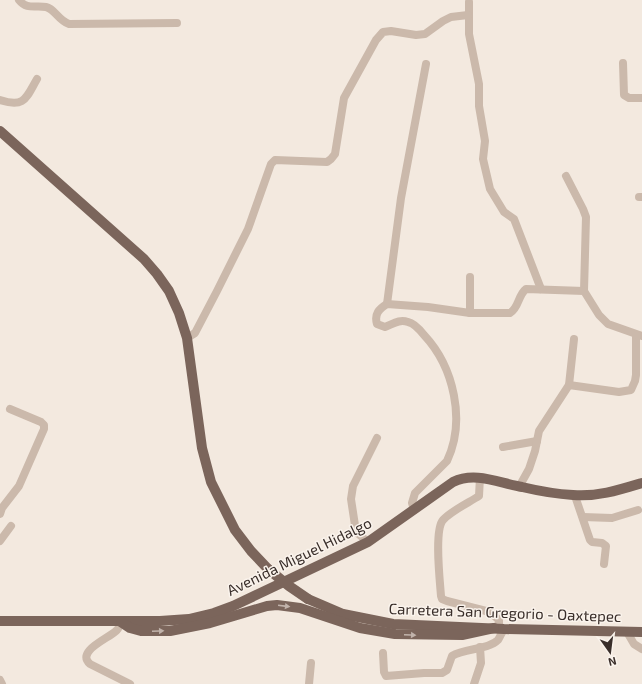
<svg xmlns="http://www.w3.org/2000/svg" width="642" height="684" viewBox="0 0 642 684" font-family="'Exo 2',sans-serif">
	<rect width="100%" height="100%" fill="#f3e9df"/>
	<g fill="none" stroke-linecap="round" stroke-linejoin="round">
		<!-- minor -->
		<g stroke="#cbb9ab" stroke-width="8">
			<path d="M19,0C27,10 35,5 46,7C55,9 58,20 69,24L177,23"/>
			<polyline points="469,2 469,34 479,84 479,106 485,141 483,159 490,189 504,212 514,219 541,289"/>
			<polyline points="623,63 624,95 629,98 642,98"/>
			<path d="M0,100C25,108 26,98 37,79"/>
			<polyline points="566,176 583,209 586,217 584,291"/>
			<polyline points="639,197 642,197"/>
			<polyline points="387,304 401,198 426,64"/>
			<polyline points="470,313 470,277"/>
			<polyline points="187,338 195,333 217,291 248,229 271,164 275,160 327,162 331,159 335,154 344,98 376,40 383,32 391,31 416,35 425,34 443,21 451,17 468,15"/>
			<polyline points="569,385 574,339"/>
			<polyline points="503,447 537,441"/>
			<path d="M480,477L479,496C468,503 451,511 443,520C434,530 440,582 441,596L442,599L447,601L490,612L499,620V624L494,628"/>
			<polyline points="519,487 529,469 535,451 539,431 569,385 619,392 631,390 635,381 636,375 636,335"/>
			<polyline points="575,496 590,540 592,542 602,543 606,546 604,564"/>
			<path d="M414,510L412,503L415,493L447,461C466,421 454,367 424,335C420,330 414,323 408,322C399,319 393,324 385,327L377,324C374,314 379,309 387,304L428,307L470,313H510C519,308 518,295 526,289L584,291L599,315L608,324L642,336"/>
			<polyline points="0,514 2,508 19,486 44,429 44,425 41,422 10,409"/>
			<polyline points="583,517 612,518 638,510"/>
			<polyline points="0,541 11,526"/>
			<polyline points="368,542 356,532 351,499 353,486 377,438"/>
			<path d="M121,622C120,625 119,628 117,630C110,638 75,651 90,664L130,684"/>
			<polyline points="627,632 634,644 642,649"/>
			<path d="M383,653L384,672L386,676L424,673H442L447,670L452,656C465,648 488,650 498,640C500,637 502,632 504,629"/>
			<polyline points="0,680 2,684"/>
			<polyline points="309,684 311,663"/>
			<polyline points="474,684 481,663 480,647"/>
		</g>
		<!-- major -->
		<g stroke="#7b655b" stroke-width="10">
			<polyline points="0,131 144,259 157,274 169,291 179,313 187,338 202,448 211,482 235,530 251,551 268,569"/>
			<polyline points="308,599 343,614 393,624 504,629 642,632"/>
			<path d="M0,621H160L189,619L214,613L233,606L368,542L453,482C475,471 499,483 522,487C539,491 556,494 573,495C597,497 619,490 642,483"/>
			<polyline points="121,622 130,628 141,631 170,631 210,623 267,606 277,605 300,608 360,628 395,634 462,635 494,628"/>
		</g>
		<!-- major-bridge -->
		<polyline stroke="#7b655b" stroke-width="10" points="268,569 289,586 308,599"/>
	</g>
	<!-- one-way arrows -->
	<defs><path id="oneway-solid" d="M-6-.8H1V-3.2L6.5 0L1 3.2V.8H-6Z"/></defs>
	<g fill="#c1b3ab">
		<use href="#oneway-solid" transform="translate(284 606) rotate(7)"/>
		<use href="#oneway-solid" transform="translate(158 631) rotate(-2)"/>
		<use href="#oneway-solid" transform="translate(410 635) rotate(3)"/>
	</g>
	<g text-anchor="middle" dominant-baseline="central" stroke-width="3" stroke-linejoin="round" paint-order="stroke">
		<!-- street labels -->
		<g font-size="15" fill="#392e2a" stroke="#faf3ec">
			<text transform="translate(299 556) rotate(-26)">Avenida Miguel Hidalgo</text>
			<text transform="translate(505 612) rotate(2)">Carretera San Gregorio - Oaxtepec</text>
		</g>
	</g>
	<!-- north arrow -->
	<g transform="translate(610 652) rotate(166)" stroke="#faf3ec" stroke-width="3" paint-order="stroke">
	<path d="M0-3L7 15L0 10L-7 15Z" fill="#392e2a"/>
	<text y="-6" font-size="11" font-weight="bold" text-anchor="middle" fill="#392e2a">N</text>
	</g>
</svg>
